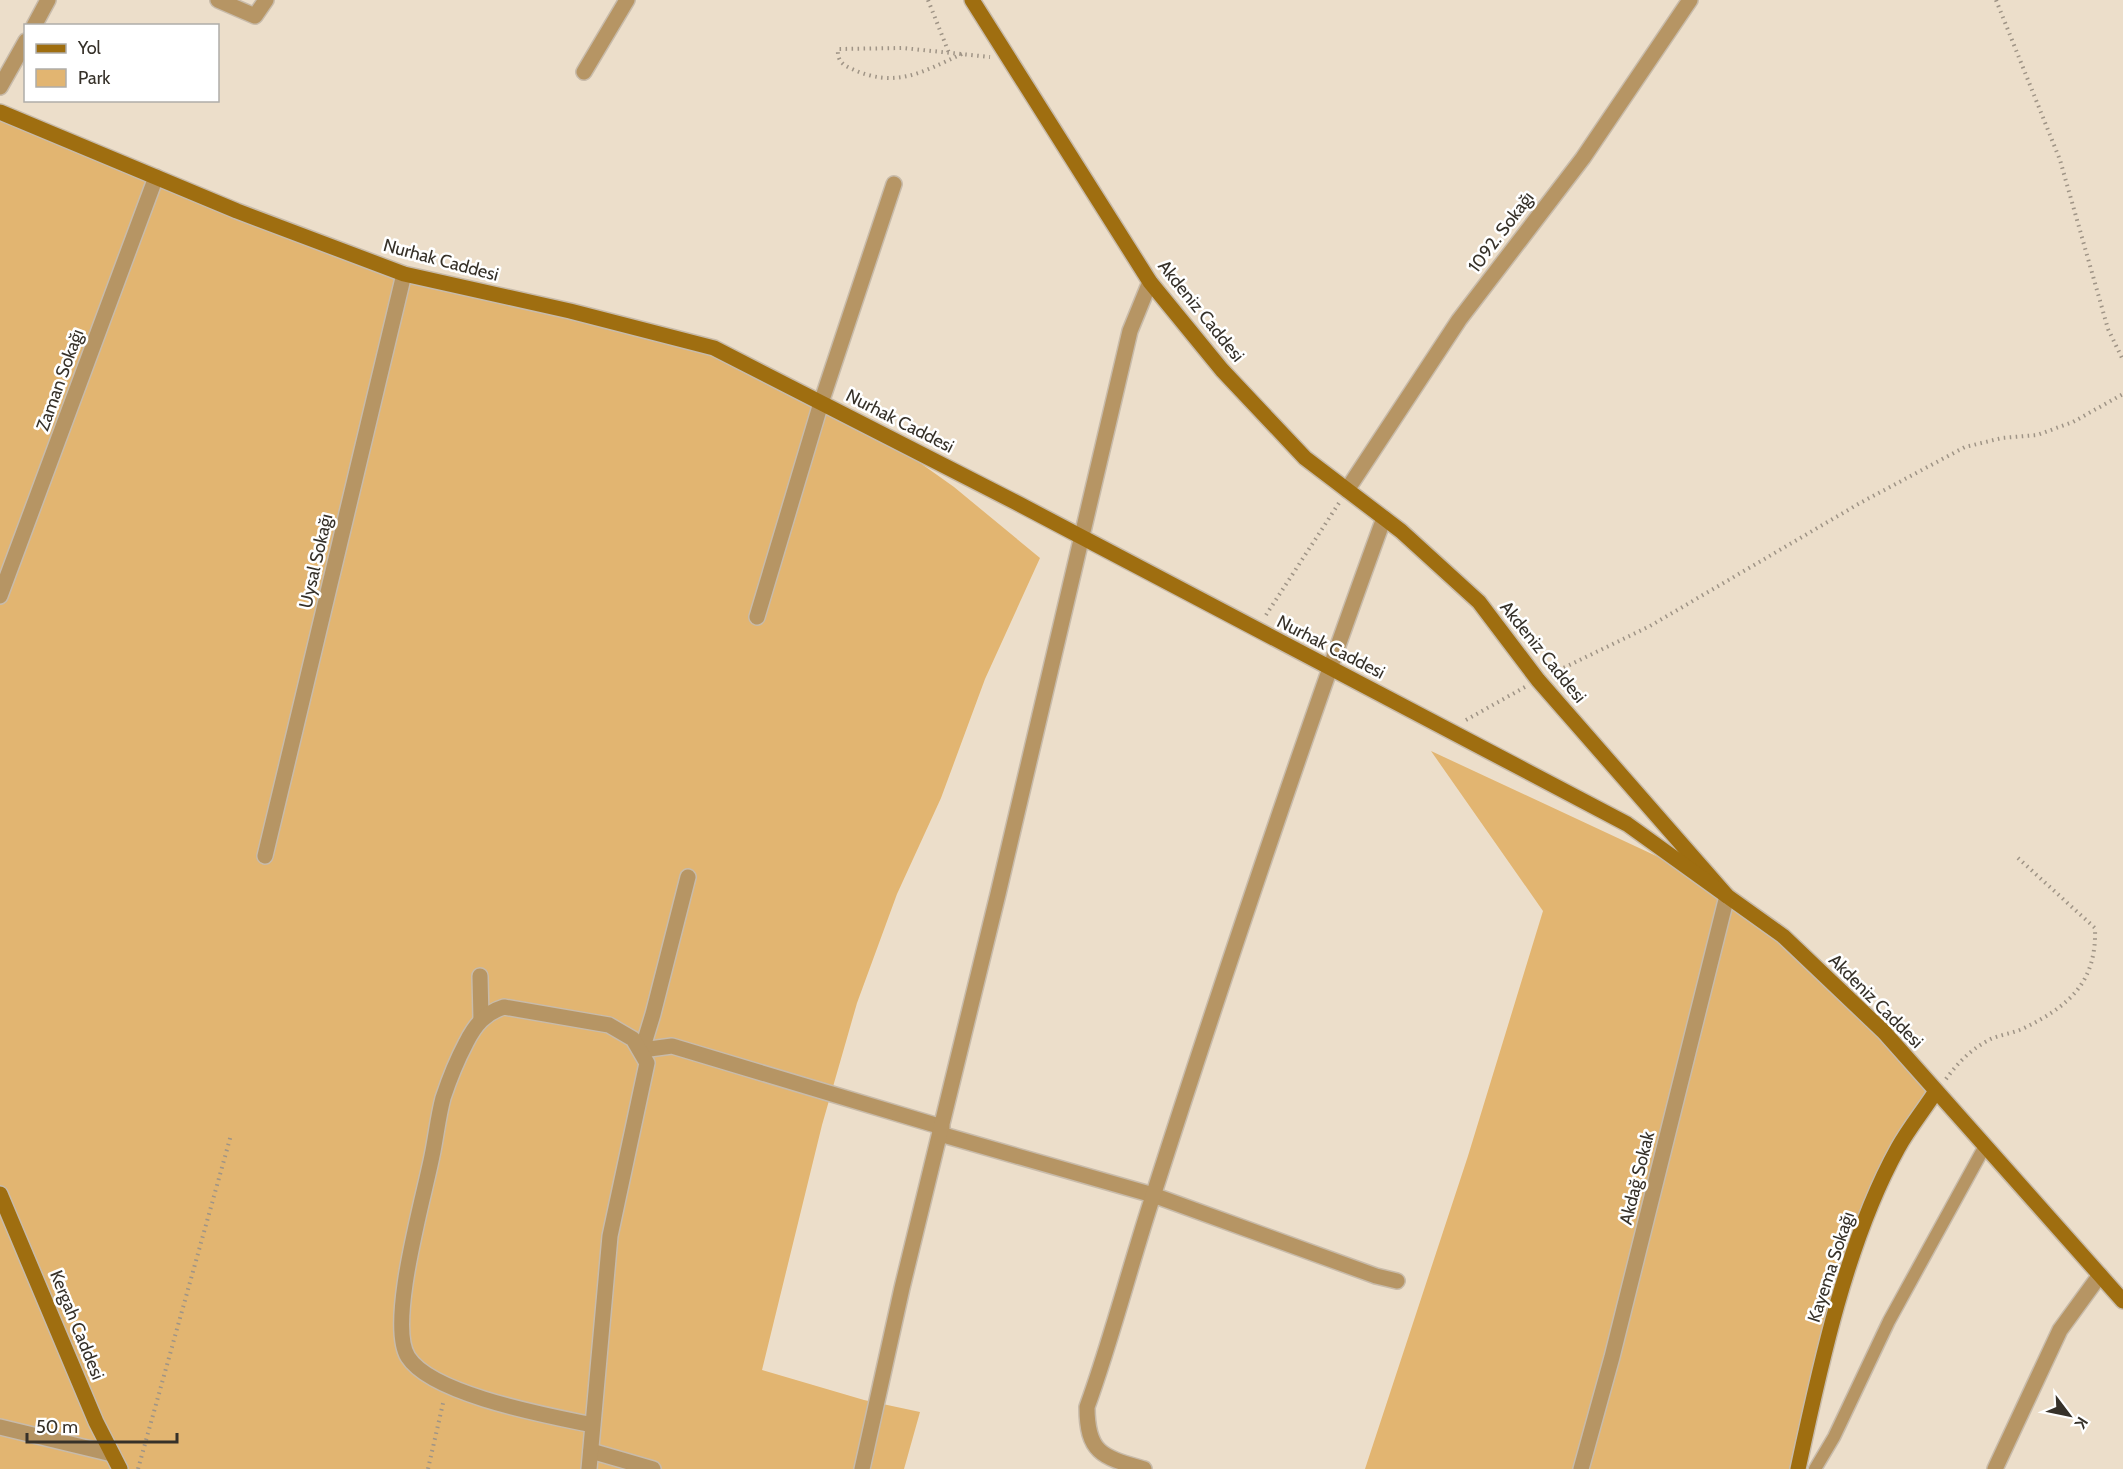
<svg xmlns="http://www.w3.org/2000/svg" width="2123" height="1469" viewBox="0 0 2123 1469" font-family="Cabin,sans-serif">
	<rect width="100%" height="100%" fill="#ecdeca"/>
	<!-- green -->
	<g fill="#e2b571">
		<polygon points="0,120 387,268 713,353 909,455 954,487 1040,558 985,679 941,798 897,894 857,1003 822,1125 762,1370 864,1400 920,1412 904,1469 0,1469"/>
		<polygon points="1431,751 1727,889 1936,1089 1879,1179 1798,1469 1365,1469 1468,1156 1543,911"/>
	</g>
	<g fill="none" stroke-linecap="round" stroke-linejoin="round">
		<!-- lane casing -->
		<g stroke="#c8bbaa" stroke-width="15">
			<polyline id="lane" points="1815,1469 1834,1437 1889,1321 1985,1146"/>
		</g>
		<!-- street casing -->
		<g stroke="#c8bbaa" stroke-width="18">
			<g id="street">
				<polyline points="218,0 255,16 266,0"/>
				<polyline points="34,26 48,0"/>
				<polyline points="584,72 627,0"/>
				<polyline points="0,87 26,41"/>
				<polyline points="1347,490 1459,320 1583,158 1690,0"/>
				<polyline points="0,596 156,177"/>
				<polyline points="757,617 821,403 894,184"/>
				<polyline points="265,856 404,274"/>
				<polyline points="688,877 653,1014 642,1050 672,1046 942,1127"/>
				<polyline points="480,976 481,1019"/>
				<polyline points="940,1134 1153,1195 1376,1276 1397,1281"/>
				<polyline points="0,1427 112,1454"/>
				<polyline points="591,1451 653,1469"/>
				<path d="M589,1469L610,1236L647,1063L633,1039L609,1025L504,1007C485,1013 475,1025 466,1043C457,1060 449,1080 443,1098C438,1117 436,1137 432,1156C424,1197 387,1324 408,1357C432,1395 550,1416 593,1425"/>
				<polyline points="862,1469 902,1288 998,894 1130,331 1150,282"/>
				<path d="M1144,1469C1103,1457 1087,1454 1087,1407C1112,1338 1130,1266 1153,1196C1226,969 1302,742 1384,518"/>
				<polyline points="1581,1469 1612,1357 1727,896"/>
				<polyline points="1995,1469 2060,1330 2100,1275"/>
			</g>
		</g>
		<!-- secondary casing -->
		<g stroke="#c8bbaa" stroke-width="18">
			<g id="secondary">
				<polyline points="972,0 1150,282 1222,370 1305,458 1401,531 1479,602 1538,680 1727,896 1783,936 1884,1032 2123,1301"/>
				<polyline points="0,112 237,211 404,274 570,311 714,348 1019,504 1627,824 1727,896"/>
				<polyline points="0,1194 96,1422 120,1469"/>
				<path d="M1798,1469C1820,1366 1847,1240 1898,1148C1909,1128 1924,1110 1936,1091"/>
			</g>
		</g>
		<!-- path -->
		<g stroke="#9f9486" stroke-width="4" stroke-dasharray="1.5 4.5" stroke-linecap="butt">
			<polyline points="928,0 949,53"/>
			<polyline points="1996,0 2060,160 2108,329 2123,360"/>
			<path d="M962,54C922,72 896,89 852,69C843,65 837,61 838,49L903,48L990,57"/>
			<polyline points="1266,615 1339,503"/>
			<polyline points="1553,673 1650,626 1860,503 1965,447 2002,438 2037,435 2073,422 2123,394"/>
			<polyline points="1466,720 1525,687"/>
			<path d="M1946,1079C1957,1064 1970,1050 1987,1041C1997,1035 2011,1034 2022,1029C2068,1007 2097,983 2095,928L2018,858"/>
			<polyline points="138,1469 231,1135"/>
			<polyline points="428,1469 444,1399"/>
		</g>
		<!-- lane -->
		<use href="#lane" stroke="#b69564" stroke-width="12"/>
		<!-- street -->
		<use href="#street" stroke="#b69564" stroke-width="15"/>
		<!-- secondary -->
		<use href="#secondary" stroke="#9f6e10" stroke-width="15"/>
	</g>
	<g text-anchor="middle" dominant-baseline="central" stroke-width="5" stroke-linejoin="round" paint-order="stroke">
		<!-- street labels -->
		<g font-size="18" fill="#363129" stroke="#fff">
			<text transform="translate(1501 232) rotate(-53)">1092. Sokağı</text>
			<text transform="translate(441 260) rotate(15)">Nurhak Caddesi</text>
			<text transform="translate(1201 311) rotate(51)">Akdeniz Caddesi</text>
			<text transform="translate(60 380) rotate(-70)">Zaman Sokağı</text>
			<text transform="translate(900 421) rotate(27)">Nurhak Caddesi</text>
			<text transform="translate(316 561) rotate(-77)">Uysal Sokağı</text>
			<text transform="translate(1331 647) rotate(27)">Nurhak Caddesi</text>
			<text transform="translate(1543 652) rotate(51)">Akdeniz Caddesi</text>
			<text transform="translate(1876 1001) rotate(45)">Akdeniz Caddesi</text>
			<text transform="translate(1637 1178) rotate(-76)">Akdağ Sokak</text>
			<text transform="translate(1831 1267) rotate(-72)">Kayema Sokağı</text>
			<text transform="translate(77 1325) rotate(68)">Kergah Caddesi</text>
		</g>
	</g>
	<!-- legend -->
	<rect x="24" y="24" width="195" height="78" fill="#ffffff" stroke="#afada9" stroke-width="1.5"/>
	<rect x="36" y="44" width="30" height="9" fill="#9f6e10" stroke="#afada9" stroke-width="1.5"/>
	<text x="78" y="54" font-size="18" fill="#363129">Yol</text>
	<rect x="36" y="69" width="30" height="18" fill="#e2b571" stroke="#afada9" stroke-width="1.5"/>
	<text x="78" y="84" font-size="18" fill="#363129">Park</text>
	<!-- north arrow -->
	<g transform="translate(2069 1415) rotate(122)" stroke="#ffffff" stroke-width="4.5" paint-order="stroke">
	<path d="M0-4.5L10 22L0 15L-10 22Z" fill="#363129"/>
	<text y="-9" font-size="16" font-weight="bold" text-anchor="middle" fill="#363129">K</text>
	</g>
	<!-- scale -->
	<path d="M27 1433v9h150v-9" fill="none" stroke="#363129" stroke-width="3"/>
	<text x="36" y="1433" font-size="18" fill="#363129" stroke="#ffffff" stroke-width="4.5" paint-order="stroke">50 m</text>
</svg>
